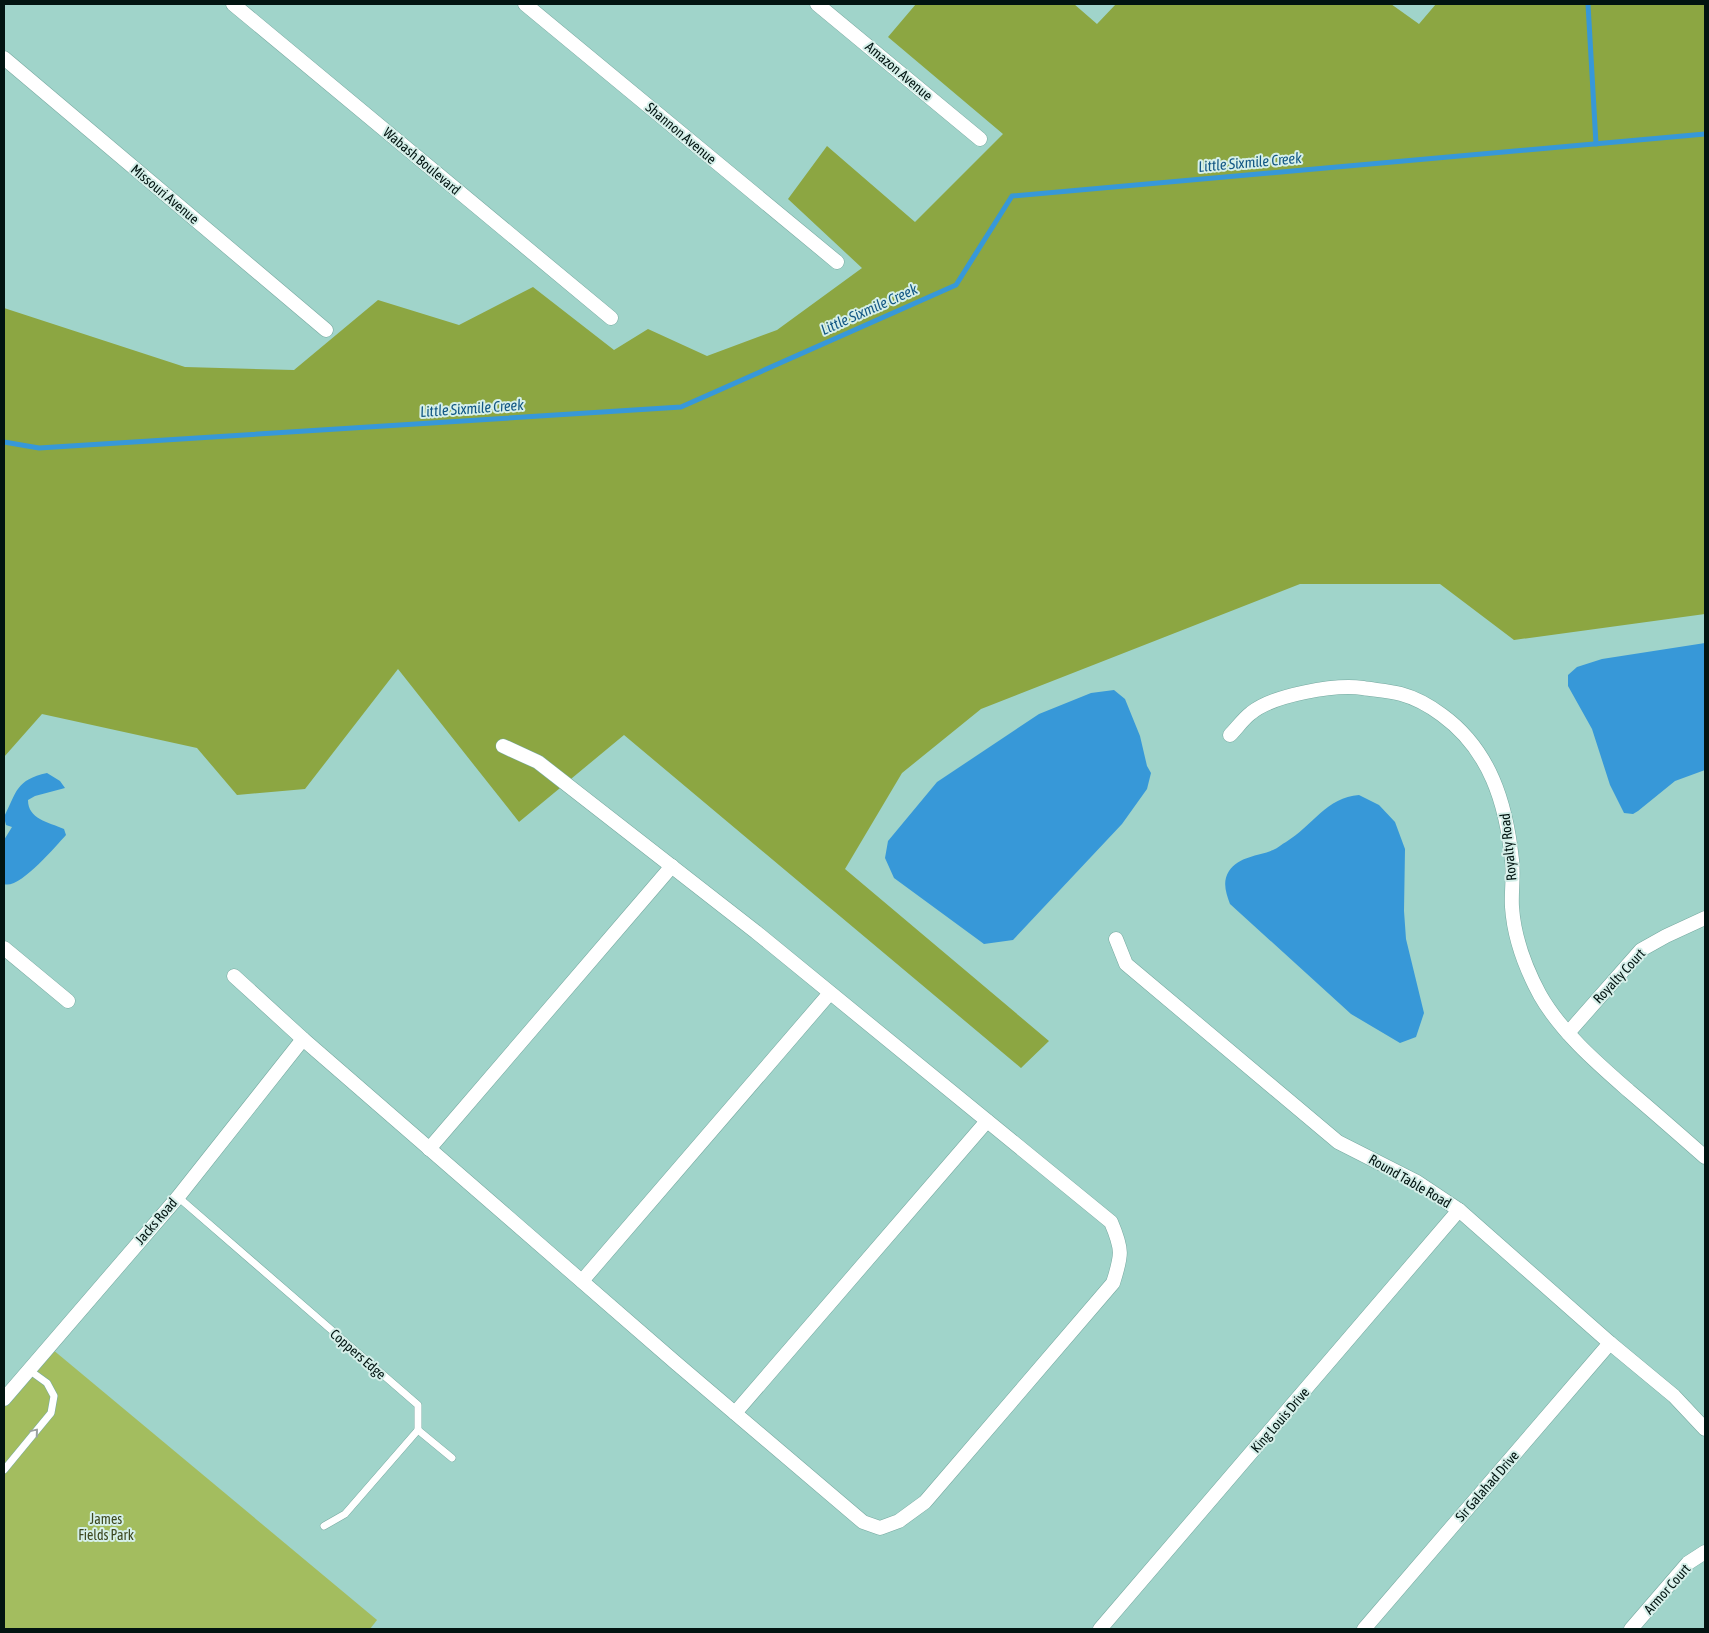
<svg xmlns="http://www.w3.org/2000/svg" width="1709" height="1633" viewBox="0 0 1709 1633" font-family="'Asap Condensed',sans-serif">
	<rect width="100%" height="100%" fill="#a0d4ca"/>
	<!-- green -->
	<polygon fill="#a3bd5f" points="52,1349 377,1620 370,1629 4,1629 4,1407"/>
	<!-- forest -->
	<polygon fill="#8ca642" points="916,4 1074,4 1097,24 1116,4 1391,4 1419,24 1436,4 1705,4 1705,614 1514,640 1440,584 1300,584 981,709 902,773 845,869 1049,1041 1021,1068 624,735 519,822 398,669 305,789 237,795 197,748 42,714 4,757 4,308 185,367 294,370 378,300 459,325 533,287 614,350 648,329 707,356 777,330 862,268 788,199 827,146 915,222 1003,134 888,37"/>
	<!-- water -->
	<g fill="#3798d8">
		<polygon points="1705,643 1705,770 1675,781 1638,811 1633,814 1624,813 1610,785 1592,729 1568,686 1568,675 1577,667 1602,659"/>
		<polygon points="1114,690 1125,699 1140,736 1147,766 1151,773 1147,789 1122,824 1013,940 984,944 894,878 885,858 888,841 937,782 1039,714 1091,693"/>
		<path d="M47,773L60,781L65,788L35,796L28,800C28,819 48,822 64,829L66,835C55,847 19,890 4,884V840L12,827L6,825L4,817C17,791 16,780 47,773Z"/>
		<path d="M1359,795L1379,805L1395,822L1405,849L1404,911L1406,939L1424,1013L1416,1037L1400,1043L1351,1014L1230,904C1226,893 1222,882 1229,871C1239,856 1259,856 1273,850C1278,848 1282,844 1286,842C1312,826 1327,797 1359,795Z"/>
	</g>
	<g fill="none" stroke-linecap="round" stroke-linejoin="round">
		<!-- stream -->
		<g stroke="#3798d8" stroke-width="5">
			<polyline points="1588,4 1596,144"/>
			<polyline points="4,442 39,448 681,407 956,285 1012,196 1705,134"/>
		</g>
		<!-- lane casing -->
		<g stroke="#76a9a0" stroke-width="8">
			<g id="lane">
				<polyline points="178,1197 418,1405 418,1430 345,1514 324,1526"/>
				<polyline points="418,1430 452,1458"/>
				<polyline points="4,1470 51,1413 54,1396 47,1383 29,1370"/>
			</g>
		</g>
		<!-- street casing -->
		<g stroke="#76a9a0" stroke-width="15">
			<g id="street">
				<polyline points="233,4 611,318"/>
				<polyline points="525,4 837,262"/>
				<polyline points="817,4 980,139"/>
				<polyline points="4,58 326,330"/>
				<path d="M1230,735C1237,728 1243,719 1251,713C1273,695 1335,684 1363,688C1375,690 1389,691 1401,694C1416,698 1430,706 1442,715C1490,750 1506,803 1512,860C1514,876 1511,891 1512,907C1514,937 1526,969 1540,995C1561,1032 1597,1063 1629,1091C1655,1113 1680,1135 1705,1157"/>
				<polyline points="1116,939 1126,964 1338,1142 1417,1182 1459,1210 1610,1343 1674,1396 1705,1429"/>
				<polyline points="4,948 68,1001"/>
				<path d="M234,976L303,1039L676,1363L863,1522L880,1528L899,1521L925,1502L1113,1283C1122,1255 1123,1250 1111,1222L756,932L538,762L503,746"/>
				<polyline points="1568,1033 1641,950 1666,936 1705,918"/>
				<polyline points="429,1149 672,866"/>
				<polyline points="582,1281 830,993"/>
				<polyline points="4,1399 178,1197 303,1039"/>
				<polyline points="735,1413 987,1121"/>
				<polyline points="1100,1629 1459,1210"/>
				<polyline points="1364,1629 1610,1343"/>
				<polyline points="1631,1629 1688,1563 1705,1552"/>
			</g>
		</g>
		<!-- lane -->
		<use href="#lane" stroke="#fff" stroke-width="7"/>
		<!-- street -->
		<use href="#street" stroke="#fff" stroke-width="14"/>
	</g>
	<!-- one-way arrows -->
	<defs><path id="oneway-chevron" d="M-2-3.5L2.5 0L-2 3.5" fill="none" stroke-width="1.6" stroke-linecap="round" stroke-linejoin="round" transform="scale(1.25)"/></defs>
	<use stroke="#9aa1a0" href="#oneway-chevron" transform="translate(35 1432) rotate(-50)"/>
	<g text-anchor="middle" dominant-baseline="central" stroke-width="4" stroke-linejoin="round" paint-order="stroke">
		<!-- street labels -->
		<g font-size="14" fill="#021411" stroke="#d5efe9">
			<text transform="translate(899 71) rotate(40)">Amazon Avenue</text>
			<text transform="translate(681 133) rotate(40)">Shannon Avenue</text>
			<text transform="translate(422 161) rotate(40)">Wabash Boulevard</text>
			<text transform="translate(165 194) rotate(40)">Missouri Avenue</text>
			<text transform="translate(1508 847) rotate(-96)">Royalty Road</text>
			<text transform="translate(1619 976) rotate(-47)">Royalty Court</text>
			<text transform="translate(1410 1181) rotate(30)">Round Table Road</text>
			<text transform="translate(156 1221) rotate(-49)">Jacks Road</text>
			<text transform="translate(358 1354) rotate(41)">Coppers Edge</text>
			<text transform="translate(1280 1420) rotate(-49)">King Louis Drive</text>
			<text transform="translate(1487 1486) rotate(-49)">Sir Galahad Drive</text>
			<text transform="translate(1667 1589) rotate(-48)">Armor Court</text>
		</g>
		<!-- park labels -->
		<g font-size="14" fill="#3c471e" stroke="#d5efe9">
			<text x="106" y="1519">James<tspan x="106" dy="16">Fields Park</tspan></text>
		</g>
		<!-- water labels -->
		<g font-size="15" font-style="italic" fill="#135884" stroke="#d5efe9">
			<text transform="translate(1250 162) rotate(-5)">Little Sixmile Creek</text>
			<text transform="translate(869 309) rotate(-24)">Little Sixmile Creek</text>
			<text transform="translate(472 408) rotate(-4)">Little Sixmile Creek</text>
		</g>
	</g>
	<!-- border -->
	<rect width="1709" height="1633" fill="none" stroke="#021411" stroke-width="10"/>
</svg>
